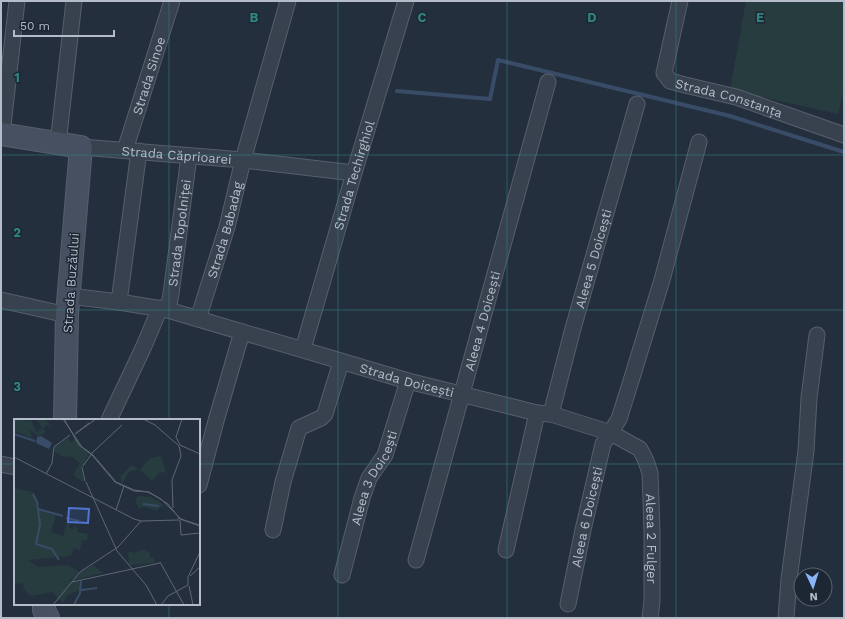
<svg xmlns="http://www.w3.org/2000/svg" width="845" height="619" viewBox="0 0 845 619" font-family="'Work Sans',sans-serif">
	<rect width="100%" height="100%" fill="#242f3e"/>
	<!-- green -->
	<polygon fill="#263c3f" points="746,1 844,1 844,88 838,114 730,90"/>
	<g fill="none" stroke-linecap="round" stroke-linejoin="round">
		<!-- stream -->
		<polyline stroke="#394c67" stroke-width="4" points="397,91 490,99 498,60 730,116 844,152"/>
		<!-- street casing -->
		<g stroke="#565f6c" stroke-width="17">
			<g id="street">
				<path id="s1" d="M680,1L664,73L670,81L685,85L736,97L844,135"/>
				<polyline points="2,134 17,1"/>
				<polyline points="58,144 74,1"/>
				<path id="s2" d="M81,147L243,160L354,173"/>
				<path id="s3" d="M125,150L172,1"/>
				<path id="s4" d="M69,296L119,302L168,310L408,381L537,413L551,414L611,433L640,449L646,461L650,473L652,532V601L650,618"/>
				<polyline points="1,300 67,315"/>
				<polyline points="119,302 139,151"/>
				<path id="s5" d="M168,310L171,294L189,156"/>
				<path id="s6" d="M198,319L227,227L243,160L288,1"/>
				<path id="s7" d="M303,349L354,173L406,1"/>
				<path id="s8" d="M551,414L572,332L637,104"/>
				<polyline points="109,420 144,346 160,308"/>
				<polyline points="1,464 15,467"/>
				<polyline points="199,485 216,421 242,332"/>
				<polyline points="273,530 283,482 299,428 321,418 325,414 341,362"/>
				<polyline points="506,550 537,413"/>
				<path id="s9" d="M416,560L548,82"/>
				<path id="s10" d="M342,575L362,498L369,478L385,455L408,381"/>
				<path id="s11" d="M568,604L583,530L603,444L619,419L630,384L662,280L699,142"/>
				<polyline points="786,618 789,579 806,451 809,398 817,335"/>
			</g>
		</g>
		<!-- secondary casing -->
		<g stroke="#565f6c" stroke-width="24">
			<g id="secondary">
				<polyline points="1,134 81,147 67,315 65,420"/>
				<polyline points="44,604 44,610 48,618"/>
			</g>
		</g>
		<!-- street -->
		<use href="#street" stroke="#38414e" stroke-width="15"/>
		<!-- secondary -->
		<use href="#secondary" stroke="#465061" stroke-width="22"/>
	</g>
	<!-- grid -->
	<path fill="none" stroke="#308480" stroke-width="1" stroke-opacity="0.55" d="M169,1V420M338,1V618M507,1V618M676,1V618M1,155H844M1,310H844M1,464H15M199,464H844M169,604V618"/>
	<g text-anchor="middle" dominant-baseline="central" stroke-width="3" stroke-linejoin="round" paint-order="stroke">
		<!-- street labels -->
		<g font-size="13" fill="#b4bcc9" stroke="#1d2633">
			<text stroke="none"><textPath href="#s3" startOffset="78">Strada Sinoe</textPath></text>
			<text stroke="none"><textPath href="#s1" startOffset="145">Strada Constanța</textPath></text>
			<text stroke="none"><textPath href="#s2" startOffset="96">Strada Căprioarei</textPath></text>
			<text stroke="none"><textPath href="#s7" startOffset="181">Strada Techirghiol</textPath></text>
			<text stroke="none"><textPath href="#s6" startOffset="93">Strada Babadag</textPath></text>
			<text stroke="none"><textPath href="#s5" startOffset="78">Strada Topolniței</textPath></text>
			<text stroke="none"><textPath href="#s8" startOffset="161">Aleea 5 Doicești</textPath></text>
			<text transform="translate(71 283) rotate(-86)">Strada Buzăului</text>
			<text stroke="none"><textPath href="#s9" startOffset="248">Aleea 4 Doicești</textPath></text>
			<text stroke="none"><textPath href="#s4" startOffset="349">Strada Doicești</textPath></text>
			<text stroke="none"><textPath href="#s10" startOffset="103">Aleea 3 Doicești</textPath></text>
			<text stroke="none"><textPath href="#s11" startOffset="89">Aleea 6 Doicești</textPath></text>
			<text stroke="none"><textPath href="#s4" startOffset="685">Aleea 2 Fulger</textPath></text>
		</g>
	</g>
	<!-- overview -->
	<g transform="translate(14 419)">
		<rect width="186" height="186" fill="#242f3e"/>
		<path d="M0,0L14,2L20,0L17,2L23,13L28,9L23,0H31L37,8L33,6L29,9L32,14L24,17L16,11L18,19L2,13L0,15ZM54,19L57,23L61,20L75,35L67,51L71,64L59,56L66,44L57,37L50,38L41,33L40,29ZM147,37L152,53L145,54L138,62L126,51L136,39ZM117,46L124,50L115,53L108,65L106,58ZM0,69L19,73L24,83L23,90L42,96L37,113L49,117L54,100L57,101L55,109L59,110L60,107L64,109L63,113L74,115L73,122L68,121L66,131L60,129L57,137L14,141L24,148L54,146L64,152L65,154L55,162L67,163L66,171L53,176L49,184L38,173L17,177L9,170L10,165L0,164ZM124,77L137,78L151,87L145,89L143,92L132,88L124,89L121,80ZM129,130L136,134V139L140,138L141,144L115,146L114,132L120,134ZM79,146L89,154L60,161L67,153Z" fill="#263c3f"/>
		<path d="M27,17L38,24L35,30L22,24L23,18Z" fill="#394c67"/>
		<path fill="none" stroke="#394c67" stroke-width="2" d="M0,15L21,22M19,75L23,83L26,106L22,125L38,130L45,141M129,85L145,87M24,90L49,97M52,99L65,102M67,171L83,169M60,186L66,174L67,162"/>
		<path fill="none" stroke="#5e6776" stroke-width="1" d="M49,0L68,28L79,36L102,63L120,71L134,73L147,80L166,99M50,0L65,26L78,36L101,63L120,72L135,73L154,85L166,100L186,107M129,0L141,6L165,27M61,15L82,0M61,15L75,4M166,26L162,18L168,0M166,26L186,35M0,38L120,100L127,102L165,101M69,47L79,33L108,6M68,48L71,62M32,55L38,44L40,28L56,16M72,63L103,132L132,166L143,186M159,89L158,61L167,37L165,27M102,91L110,67M164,99L185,106M166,101L167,116L186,114M146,143L170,186M176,157L186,148M58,163L146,144M174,166V158L186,133M175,167L179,186M39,186L66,153L104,128L127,102M147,186L154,177L174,166"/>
		<path fill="#5274d3" fill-opacity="0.15" stroke="#5274d3" stroke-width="2" d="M55,89L75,90L74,104L54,103Z"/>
		<rect width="186" height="186" fill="none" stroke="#b4bcc9" stroke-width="2"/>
	</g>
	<g font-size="13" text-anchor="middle" font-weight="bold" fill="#308480" stroke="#1d2633" stroke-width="3" stroke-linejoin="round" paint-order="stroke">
		<text x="254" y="22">B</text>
		<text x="422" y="22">C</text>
		<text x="592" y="22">D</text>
		<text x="760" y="22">E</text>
		<text x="17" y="82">1</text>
		<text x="17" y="237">2</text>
		<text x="17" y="391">3</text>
	</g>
	<!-- border -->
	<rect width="845" height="619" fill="none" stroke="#b4bcc9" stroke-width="4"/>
	<!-- north arrow -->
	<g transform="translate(813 587) rotate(176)"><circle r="19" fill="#1d2633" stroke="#59626f"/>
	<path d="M0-3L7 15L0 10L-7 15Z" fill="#8ab4f8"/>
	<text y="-6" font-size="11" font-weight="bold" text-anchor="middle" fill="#b4bcc9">N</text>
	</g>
	<!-- scale -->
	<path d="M14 30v6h100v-6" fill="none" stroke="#b4bcc9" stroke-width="2"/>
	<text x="20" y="30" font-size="12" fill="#b4bcc9" stroke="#1d2633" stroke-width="3" paint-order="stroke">50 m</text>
</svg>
